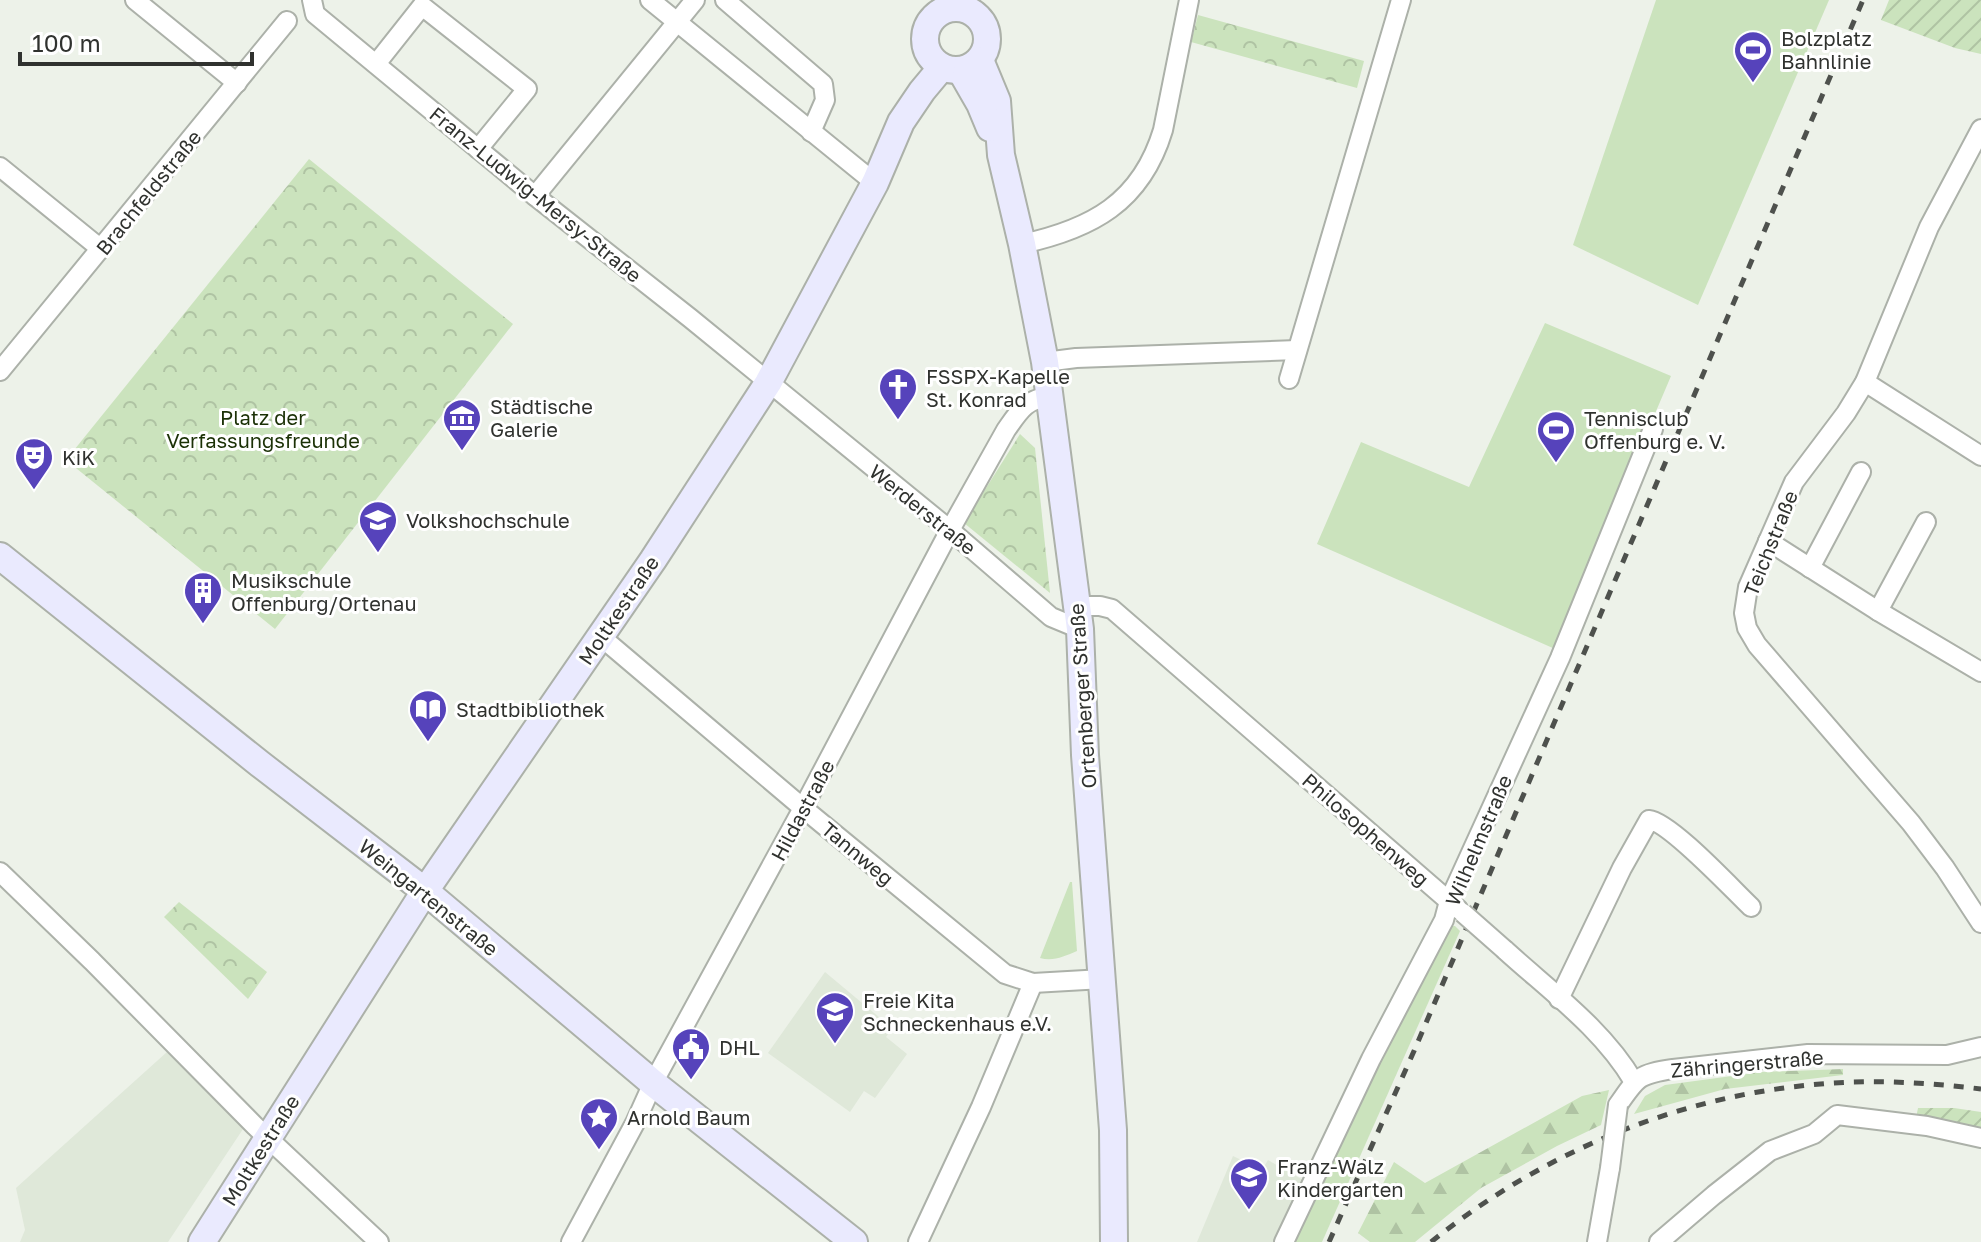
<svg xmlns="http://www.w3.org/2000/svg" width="1981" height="1242" viewBox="0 0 1981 1242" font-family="'Golos Text',sans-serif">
	<defs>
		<pattern id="forest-firs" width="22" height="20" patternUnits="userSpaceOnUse" patternTransform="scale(2)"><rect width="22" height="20" fill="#cbe3bd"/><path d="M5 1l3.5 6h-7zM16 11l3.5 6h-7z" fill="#afc3a3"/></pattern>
		<pattern id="park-crowns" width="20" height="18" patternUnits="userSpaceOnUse" patternTransform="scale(2)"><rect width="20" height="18" fill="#cbe3bd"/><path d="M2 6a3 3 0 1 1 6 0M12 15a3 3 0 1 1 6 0" fill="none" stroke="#afc3a3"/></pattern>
		<pattern id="garden-furrows" width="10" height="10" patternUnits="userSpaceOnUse" patternTransform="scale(2)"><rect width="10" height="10" fill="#cbe3bd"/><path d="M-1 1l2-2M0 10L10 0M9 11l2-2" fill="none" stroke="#afc3a3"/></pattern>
	</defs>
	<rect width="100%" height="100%" fill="#edf2e9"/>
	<!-- built -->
	<g fill="#dfe8d9">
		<polygon points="825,972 892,1028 886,1037 907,1054 875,1098 864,1091 850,1112 768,1053"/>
		<polygon points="167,1052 243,1129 168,1242 20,1242 25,1230 16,1188"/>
		<polygon points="1233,1156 1262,1170 1268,1160 1303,1180 1274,1242 1197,1242"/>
	</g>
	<!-- grass -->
	<g fill="#cbe3bd">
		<polygon points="1656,0 1829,0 1698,305 1573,245"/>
		<polygon points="1545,323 1671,376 1555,649 1317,544 1361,442 1469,487"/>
		<path d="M1070,882H1072L1077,951C1065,956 1053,962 1040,958Z"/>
		<polygon points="1450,926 1455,926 1460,931 1322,1242 1295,1242 1444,928"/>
	</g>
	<!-- forest -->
	<g fill="url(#forest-firs)">
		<polygon points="1843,1069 1843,1075 1725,1089 1634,1114 1645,1096 1665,1085 1762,1072"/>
		<polygon points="1609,1090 1601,1125 1557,1146 1481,1188 1415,1242 1370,1242 1358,1233 1394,1162 1425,1183 1582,1096"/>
	</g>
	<!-- park -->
	<g fill="url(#park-crowns)">
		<polygon points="1198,15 1364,61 1357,88 1191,42"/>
		<polygon points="309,159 513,324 275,629 66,460"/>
		<polygon points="1020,434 1035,448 1050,593 964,523"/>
		<polygon points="179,902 267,972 248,999 164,917"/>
	</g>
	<!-- garden -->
	<g fill="url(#garden-furrows)">
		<polygon points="1889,0 1981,0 1981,54 1955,48 1881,20"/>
		<polygon points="1918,1108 1954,1108 1981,1112 1981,1131 1916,1118"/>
	</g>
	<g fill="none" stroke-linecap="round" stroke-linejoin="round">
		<!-- street casing -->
		<g stroke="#acb1a9" stroke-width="22">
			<g id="street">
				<polyline points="135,0 237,83"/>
				<polyline points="312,0 315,14 535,196 690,318 950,530 1051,617 1080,629"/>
				<polyline points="650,0 875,183"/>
				<polyline points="725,0 823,84 825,100 811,132"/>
				<polyline points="376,64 422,6 527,89 478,149"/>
				<polyline points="1981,129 1929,227 1865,382 1846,413 1794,482 1748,587 1744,613 1747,628 1757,645 1911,823 1945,868 1981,923"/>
				<polyline points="0,167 101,249"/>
				<polyline points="535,196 695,0"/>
				<path d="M1022,244C1091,229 1141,203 1163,130L1189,0"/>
				<polyline points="1045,362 1076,358 1297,350"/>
				<polyline points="0,371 287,21"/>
				<polyline points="1289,379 1401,0"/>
				<polyline points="1865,382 1981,456"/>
				<polyline points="1768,541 1878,611 1981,672"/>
				<polyline points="1810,568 1861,472"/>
				<polyline points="1077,606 1100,606 1112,609 1458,909"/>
				<polyline points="1878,611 1926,522"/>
				<polyline points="600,636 803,808 1005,974 1033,983 1103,979"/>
				<polyline points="0,872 92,961 255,1126 379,1242"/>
				<path d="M1505,950C1550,991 1603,1029 1634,1082"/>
				<path d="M1559,999L1622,868L1649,820C1670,822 1732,889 1751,907"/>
				<path d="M1618,1105C1637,1077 1639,1074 1673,1069L1808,1054L1947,1055L1981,1047"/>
				<path d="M571,1242L635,1123L653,1083L803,808L950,530L1006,430C1020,410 1025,400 1050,396"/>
				<polyline points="918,1242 981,1107 1033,983"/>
				<polyline points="1284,1242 1371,1059 1444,920 1449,901 1560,658 1653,429"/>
				<polyline points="1597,1242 1610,1168"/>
				<polyline points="1659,1242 1714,1195 1770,1151 1814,1134 1837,1115 1927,1126 1981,1138"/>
			</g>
		</g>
		<!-- secondary casing -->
		<g stroke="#acb1a9" stroke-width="30">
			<g id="secondary">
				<circle cx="956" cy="39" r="31"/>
				<polyline points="980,60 997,101 1001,155 1022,244 1045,362 1080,629 1085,755 1113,1130 1114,1242"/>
				<polyline points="961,71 980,104 990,128"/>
				<polyline points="0,556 260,764 425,891 653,1083 854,1242"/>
				<polyline points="202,1242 425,891 653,560 768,383 875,183 901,122 922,91 942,67"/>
			</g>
		</g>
		<!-- street -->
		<use href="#street" stroke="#fff" stroke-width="18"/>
		<!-- secondary -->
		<use href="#secondary" stroke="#eaeafe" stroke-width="26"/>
		<!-- rail -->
		<g stroke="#4e514d" stroke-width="5" stroke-dasharray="10 10" stroke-linecap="butt">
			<polyline points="1329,1242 1414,1051 1863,0"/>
			<path d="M1431,1242C1539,1155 1672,1098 1810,1085C1867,1079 1924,1082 1981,1089"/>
		</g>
		<!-- street-bridge casing -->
		<g stroke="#acb1a9" stroke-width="22" stroke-linecap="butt">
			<g id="street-bridge">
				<polyline points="1463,913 1505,950"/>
				<polyline points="1610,1168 1618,1105"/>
			</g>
		</g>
		<!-- street-bridge -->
		<use href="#street-bridge" stroke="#fff" stroke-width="18"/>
	</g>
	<!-- icons -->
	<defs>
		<g id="stadium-pin" transform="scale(2)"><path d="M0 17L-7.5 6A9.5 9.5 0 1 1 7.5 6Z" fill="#5643bb" stroke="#fff"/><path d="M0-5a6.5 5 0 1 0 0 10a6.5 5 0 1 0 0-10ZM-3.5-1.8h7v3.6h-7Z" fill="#fff"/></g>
		<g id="church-pin" transform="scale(2)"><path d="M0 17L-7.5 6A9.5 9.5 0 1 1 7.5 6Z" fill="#5643bb" stroke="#fff"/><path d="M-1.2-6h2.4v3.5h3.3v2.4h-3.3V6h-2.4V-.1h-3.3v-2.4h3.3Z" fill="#fff"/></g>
		<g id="museum-pin" transform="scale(2)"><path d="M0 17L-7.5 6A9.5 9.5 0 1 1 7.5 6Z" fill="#5643bb" stroke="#fff"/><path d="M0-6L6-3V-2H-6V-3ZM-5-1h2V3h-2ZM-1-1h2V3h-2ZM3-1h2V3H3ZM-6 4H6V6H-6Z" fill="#fff"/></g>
		<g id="theatre-pin" transform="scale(2)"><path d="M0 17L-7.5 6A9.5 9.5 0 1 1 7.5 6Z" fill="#5643bb" stroke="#fff"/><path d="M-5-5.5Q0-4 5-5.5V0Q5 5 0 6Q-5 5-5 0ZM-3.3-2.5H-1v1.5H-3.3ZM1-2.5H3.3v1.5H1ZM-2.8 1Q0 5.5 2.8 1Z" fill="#fff"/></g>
		<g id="university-pin" transform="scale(2)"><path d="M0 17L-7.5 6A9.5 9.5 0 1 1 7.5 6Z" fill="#5643bb" stroke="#fff"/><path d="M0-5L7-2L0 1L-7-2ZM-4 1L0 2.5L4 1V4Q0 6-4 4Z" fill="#fff"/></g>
		<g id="building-pin" transform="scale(2)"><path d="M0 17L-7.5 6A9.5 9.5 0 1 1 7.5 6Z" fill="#5643bb" stroke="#fff"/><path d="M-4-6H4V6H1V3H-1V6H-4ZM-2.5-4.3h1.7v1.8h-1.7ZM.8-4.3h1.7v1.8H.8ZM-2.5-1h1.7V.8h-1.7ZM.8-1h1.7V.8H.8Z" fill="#fff"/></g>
		<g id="library-pin" transform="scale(2)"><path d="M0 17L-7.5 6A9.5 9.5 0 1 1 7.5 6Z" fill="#5643bb" stroke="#fff"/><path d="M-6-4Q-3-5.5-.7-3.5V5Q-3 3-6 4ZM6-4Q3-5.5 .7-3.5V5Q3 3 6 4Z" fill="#fff"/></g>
		<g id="school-pin" transform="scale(2)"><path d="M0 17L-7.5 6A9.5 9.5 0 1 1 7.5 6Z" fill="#5643bb" stroke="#fff"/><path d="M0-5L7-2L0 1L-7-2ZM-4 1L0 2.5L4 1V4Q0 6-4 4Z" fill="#fff"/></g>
		<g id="civic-pin" transform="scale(2)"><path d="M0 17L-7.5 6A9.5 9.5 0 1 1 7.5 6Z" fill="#5643bb" stroke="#fff"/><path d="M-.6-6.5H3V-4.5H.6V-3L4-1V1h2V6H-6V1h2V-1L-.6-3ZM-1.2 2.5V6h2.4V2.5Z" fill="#fff"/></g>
		<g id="sight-pin" transform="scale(2)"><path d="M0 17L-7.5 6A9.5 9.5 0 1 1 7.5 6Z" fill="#5643bb" stroke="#fff"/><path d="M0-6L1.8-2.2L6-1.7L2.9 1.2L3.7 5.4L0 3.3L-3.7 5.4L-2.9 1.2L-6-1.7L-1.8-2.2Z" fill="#fff"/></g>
	</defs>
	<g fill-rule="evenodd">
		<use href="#stadium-pin" x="1753" y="50"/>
		<use href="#church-pin" x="898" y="387"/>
		<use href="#museum-pin" x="462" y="418"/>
		<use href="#stadium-pin" x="1556" y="430"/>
		<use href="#theatre-pin" x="34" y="457"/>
		<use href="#university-pin" x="378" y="520"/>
		<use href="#building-pin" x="203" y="591"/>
		<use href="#library-pin" x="428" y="709"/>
		<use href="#school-pin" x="835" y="1011"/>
		<use href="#civic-pin" x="691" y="1047"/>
		<use href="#sight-pin" x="599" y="1117"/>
		<use href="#school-pin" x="1249" y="1177"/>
	</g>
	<g text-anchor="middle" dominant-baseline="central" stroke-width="6" stroke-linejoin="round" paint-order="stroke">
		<!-- poi labels -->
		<g font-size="20" fill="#30322f" stroke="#fff" text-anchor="start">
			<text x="1781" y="38">Bolzplatz<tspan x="1781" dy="23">Bahnlinie</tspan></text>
			<text x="926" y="376">FSSPX-Kapelle<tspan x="926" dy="23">St. Konrad</tspan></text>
			<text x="490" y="406">Städtische<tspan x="490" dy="23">Galerie</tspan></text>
			<text x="1584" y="418">Tennisclub<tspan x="1584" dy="23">Offenburg e. V.</tspan></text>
			<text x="62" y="457">KiK</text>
			<text x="406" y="520">Volkshochschule</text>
			<text x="231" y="580">Musikschule<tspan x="231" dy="23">Offenburg/Ortenau</tspan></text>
			<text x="456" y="709">Stadtbibliothek</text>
			<text x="863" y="1000">Freie Kita<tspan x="863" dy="23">Schneckenhaus e.V.</tspan></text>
			<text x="719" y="1047">DHL</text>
			<text x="627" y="1117">Arnold Baum</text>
			<text x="1277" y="1166">Franz-Walz<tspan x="1277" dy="23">Kindergarten</tspan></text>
		</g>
		<!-- street labels -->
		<g font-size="20" fill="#30322f" stroke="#fff">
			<text transform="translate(148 192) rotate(-51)">Brachfeldstraße</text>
			<text transform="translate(536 194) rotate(39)">Franz-Ludwig-Mersy-Straße</text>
			<text transform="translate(923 509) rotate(39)">Werderstraße</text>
			<text transform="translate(1770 543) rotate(-68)">Teichstraße</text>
			<text transform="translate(618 610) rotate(-56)">Moltkestraße</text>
			<text transform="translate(1082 696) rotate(-94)">Ortenberger Straße</text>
			<text transform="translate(802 810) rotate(-62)">Hildastraße</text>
			<text transform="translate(1366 829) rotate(41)">Philosophenweg</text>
			<text transform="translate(1478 840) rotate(-67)">Wilhelmstraße</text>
			<text transform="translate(858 853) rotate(40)">Tannweg</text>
			<text transform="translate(429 897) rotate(39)">Weingartenstraße</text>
			<text transform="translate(1747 1063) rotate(-5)">Zähringerstraße</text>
			<text transform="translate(260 1150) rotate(-58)">Moltkestraße</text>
		</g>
		<!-- park labels -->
		<g font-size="20" fill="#1b3106" stroke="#fff">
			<text x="263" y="417">Platz der<tspan x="263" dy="23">Verfassungsfreunde</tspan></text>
		</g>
	</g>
	<!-- scale -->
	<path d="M20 52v12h232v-12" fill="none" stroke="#30322f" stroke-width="4"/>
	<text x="32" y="52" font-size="24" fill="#30322f" stroke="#ffffff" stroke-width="6" paint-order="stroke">100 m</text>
</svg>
